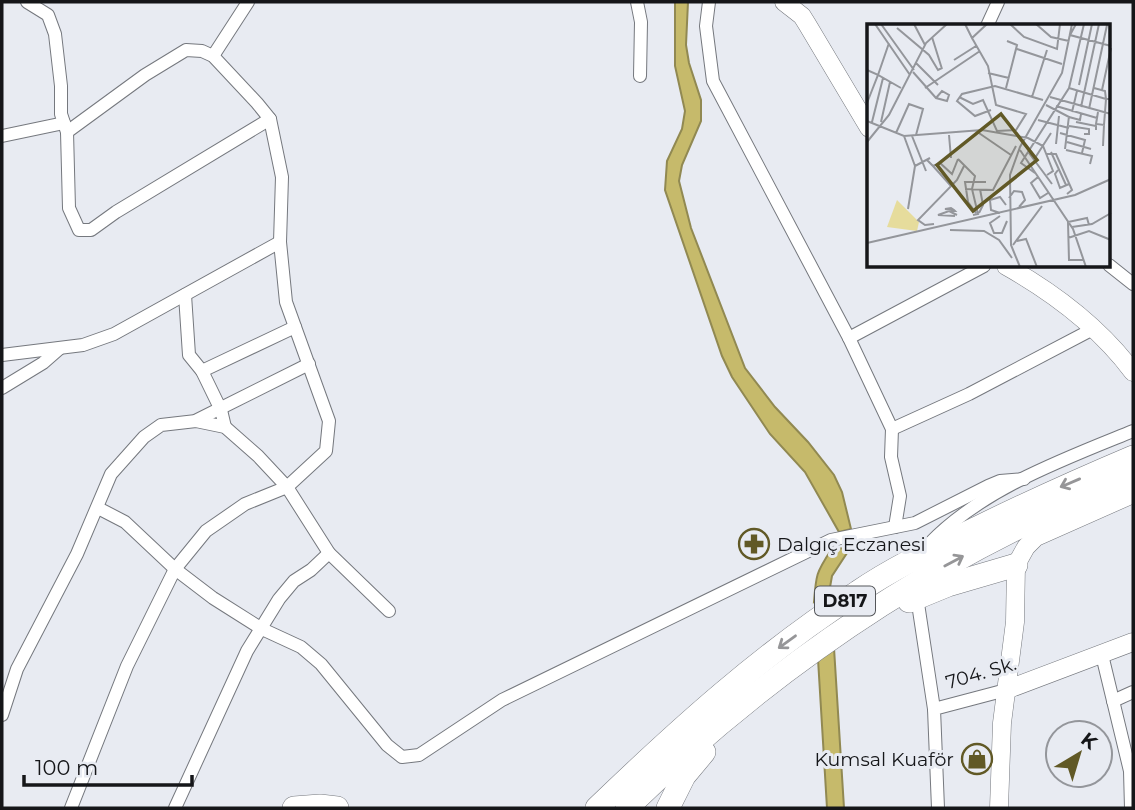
<svg xmlns="http://www.w3.org/2000/svg" width="1135" height="810" viewBox="0 0 1135 810" font-family="Montserrat,sans-serif">
	<rect width="100%" height="100%" fill="#e8ebf2"/>
	<!-- water -->
	<g fill="#c6ba6b" stroke="#918952" stroke-width="2">
		<polygon points="675,2 688,2 686,45 689,63 701,100 701,121 682,165 679,181 691,228 745,368 775,407 808,442 834,475 842,492 851,529 839,532 805,472 770,434 732,377 722,356 665,190 667,161 682,129 685,111 675,66"/>
		<path d="M851,547L832,576L829,593L814,602C816,575 816,573 831,550Z"/>
		<polygon points="834,648 844,808 827,808 818,659"/>
	</g>
	<g fill="none" stroke-linecap="round" stroke-linejoin="round">
		<!-- street casing -->
		<g stroke="#75787e" stroke-width="14">
			<g id="street">
				<polyline points="27,2 48,15 55,34 61,86 61,114 67,132 69,208 79,230 91,230 116,212 270,119"/>
				<polyline points="637,2 641,22 640,76"/>
				<polyline points="709,2 706,26 713,81 849,338 892,429 891,457 900,496 895,527"/>
				<polyline points="987,26 998,2"/>
				<polyline points="213,56 248,2"/>
				<polyline points="67,132 145,75 186,50 202,51 213,56 257,103 270,119 282,177 280,242 286,302 329,421 326,451 287,487 245,504 206,531 175,569 127,666 71,808"/>
				<polyline points="2,136 64,123"/>
				<polyline points="1109,265 1133,284"/>
				<polyline points="185,295 189,355 202,371 221,410 225,427"/>
				<polyline points="849,338 984,266"/>
				<polyline points="2,355 83,345 114,334 280,242"/>
				<polyline points="202,371 295,327"/>
				<polyline points="2,388 43,363 59,349"/>
				<polyline points="197,420 309,364"/>
				<polyline points="892,429 969,394 1093,329"/>
				<polyline points="98,508 125,522 175,569 213,598 262,629 301,647 321,664 387,745 402,757 419,755 502,700 831,540 915,523 988,486 1000,481 1024,479"/>
				<path d="M930,543C982,489 1064,459 1133,431"/>
				<polyline points="917,597 934,709"/>
				<polyline points="1102,655 1130,771 1131,808"/>
				<polyline points="1113,701 1133,692"/>
				<polyline points="2,715 17,669 77,554 111,474 144,437 161,425 196,421 225,427 258,456 287,487 329,553 389,611"/>
				<polyline points="175,808 247,651 279,599 294,581 311,570 329,553"/>
				<polyline points="938,808 934,709 1006,690"/>
			</g>
		</g>
		<!-- secondary casing -->
		<g stroke="#75787e" stroke-width="19">
			<g id="secondary">
				<polyline points="784,2 802,16 807,24 869,128"/>
				<path d="M1006,266C1054,293 1100,328 1133,372"/>
				<polyline points="1006,690 1133,642"/>
				<polyline points="999,808 1002,723 1015,622 1016,565 1026,547 1036,537 1133,494"/>
			</g>
		</g>
		<!-- highway casing -->
		<g stroke="#75787e" stroke-width="24">
			<g id="highway">
				<polyline points="909,601 948,585 1016,565"/>
				<polyline points="294,808 320,806 337,808"/>
				<path d="M597,808C678,730 763,653 858,592C896,566 938,547 979,527C1030,502 1081,479 1133,457"/>
				<path d="M627,808C752,686 896,583 1055,510C1080,498 1107,488 1133,478"/>
				<polyline points="668,808 684,776 704,752"/>
			</g>
		</g>
		<!-- street -->
		<use href="#street" stroke="#fff" stroke-width="12"/>
		<!-- secondary -->
		<use href="#secondary" stroke="#fff" stroke-width="18"/>
		<!-- highway -->
		<use href="#highway" stroke="#fff" stroke-width="23"/>
	</g>
	<!-- one-way arrows -->
	<defs><path id="oneway-shaft" d="M-6 0H5M1.5-3L5.5 0L1.5 3" fill="none" stroke-width="1.6" stroke-linecap="round" stroke-linejoin="round" transform="scale(1.75)"/></defs>
	<g stroke="#969698">
		<use href="#oneway-shaft" transform="translate(1070 483) rotate(157)"/>
		<use href="#oneway-shaft" transform="translate(954 561) rotate(-28)"/>
		<use href="#oneway-shaft" transform="translate(787 642) rotate(144)"/>
	</g>
	<!-- icons -->
	<defs>
		<g id="pharmacy-ring" transform="scale(1.575)"><circle r="9.5" fill="#e8ebf2" stroke="#615926" stroke-width="1.5"/><path d="M-2-6h4v4h4v4h-4v4h-4v-4h-4v-4h4Z" fill="#615926"/></g>
		<g id="shop-ring" transform="scale(1.575)"><circle r="9.5" fill="#e8ebf2" stroke="#615926" stroke-width="1.5"/><path d="M-5-2.5h2.3a2.7 3.5 0 0 1 5.4 0H5L5.5 6h-11ZM-1.5-2.5h3a1.5 2.3 0 0 0-3 0Z" fill="#615926"/></g>
	</defs>
	<g fill-rule="evenodd">
		<use href="#pharmacy-ring" x="754" y="544"/>
		<use href="#shop-ring" x="977" y="759"/>
	</g>
	<g text-anchor="middle" dominant-baseline="central" stroke-width="6" stroke-linejoin="round" paint-order="stroke">
		<!-- shield labels -->
		<rect fill="#e8ebf2" stroke="#54565a" stroke-width="2" x="815" y="586.5" width="60" height="29" rx="5"/>
		<g font-size="18" font-weight="bold" fill="#151619">
			<text x="845" y="601">D817</text>
		</g>
		<!-- poi labels -->
		<g font-size="19" fill="#151619" stroke="#e8ebf2" text-anchor="start">
			<text x="777" y="544">Dalgıç Eczanesi</text>
			<text x="954" y="759" text-anchor="end">Kumsal Kuaför</text>
		</g>
		<!-- street labels -->
		<g font-size="19" fill="#151619" stroke="#e8ebf2">
			<text transform="translate(981 673) rotate(-16)">704. Sk.</text>
		</g>
	</g>
	<!-- overview -->
	<g transform="translate(867 24)">
		<rect width="243" height="243" fill="#e8ebf2"/>
		<path d="M30,176L52,198L50,207L20,203Z" fill="#e6dc9c"/>
		<path fill="none" stroke="#94969b" stroke-width="2" d="M8,0L43,51M14,0L47,46M47,0L58,21M98,0L105,14L120,0M143,0L157,13L190,25L193,0M169,0L184,13L202,17M209,0L203,11L244,22M30,4L62,31L71,46L75,44M65,13L75,45M150,25L195,40M87,36L109,22M49,39L71,61M0,46L11,51L22,19M46,48L69,74L80,77L82,71L75,67L69,74M121,49L142,54M212,61L225,0M58,64L113,27M139,64L150,21L140,17M202,64L239,75L237,101L229,100L231,88M227,64L238,67L239,75H244M235,66L244,24M92,73L106,80L116,76L130,107L149,106L159,90L129,81L121,42L105,14M165,73L180,26M183,73L244,90M0,79L11,51L34,64M179,81L202,93L213,96L214,90M189,82L230,94M214,83L232,0M222,85L240,1M124,86L108,92L90,77L95,70L128,62L176,76M205,88L210,67M171,96L202,104M0,97L37,112L115,106L161,114L176,122L186,147L180,151M5,98L16,54M14,98L23,58M209,98L229,102V106M202,102L222,105V110H217M109,107L144,131M29,109L42,80L56,85L49,111M193,109L218,116L215,129M82,111L84,134M37,112L48,142M45,112L59,147M0,118L22,91L59,19L80,0M200,118L224,125M189,120L192,92M236,122L237,101M198,125L202,92M153,126L206,205L219,243M199,126L225,132L223,140M184,128L199,161M162,129L185,160M179,130H189L205,166L200,170M168,134L184,109M91,135L108,152L105,165L111,190L106,191M60,136L66,142L73,139L85,150L91,135M66,142L84,162M191,146L188,150L193,164L202,160M168,149L154,139L202,64L217,0M171,153L164,159L173,174L181,169M98,165L126,166L149,122M142,174L147,167L155,168L158,176L152,183M41,185L48,142L63,134M82,187H88L87,186L84,184L78,185L87,186M109,189L101,178L98,158H119M112,189L116,181L113,165M133,189L124,186L123,176L133,173L139,181M88,192L71,191L82,187L90,191M133,192L123,199L127,209H135L140,197M67,200L58,201L51,196L90,156L97,142M205,203L225,200L244,189M83,206L117,207L132,216L145,234M201,214L222,207L244,216M150,217L159,215L170,243M0,219L208,171L244,155M146,221L175,182M216,236H202L201,198L220,194L222,201M153,243L144,221L143,151L153,123L195,49L205,0"/>
		<path fill="#615926" fill-opacity="0.15" stroke="#615926" stroke-width="3.5" d="M134,90L170,136L106,187L70,141Z"/>
		<rect width="243" height="243" fill="none" stroke="#151619" stroke-width="3.5"/>
	</g>
	<!-- border -->
	<rect width="1135" height="810" fill="none" stroke="#151619" stroke-width="7"/>
	<!-- north arrow -->
	<g transform="translate(1079 754) rotate(38)"><circle r="33" fill="#e8ebf2" stroke="#94969b" stroke-width="2"/>
	<path d="M0-5L12 26L0 18L-12 26Z" fill="#615926"/>
	<text y="-10" font-size="19" font-weight="bold" text-anchor="middle" fill="#151619">K</text>
	</g>
	<!-- scale -->
	<path d="M24 775v10h168v-10" fill="none" stroke="#151619" stroke-width="3.5"/>
	<text x="35" y="775" font-size="21" fill="#151619" stroke="#e8ebf2" stroke-width="5" paint-order="stroke">100 m</text>
</svg>
